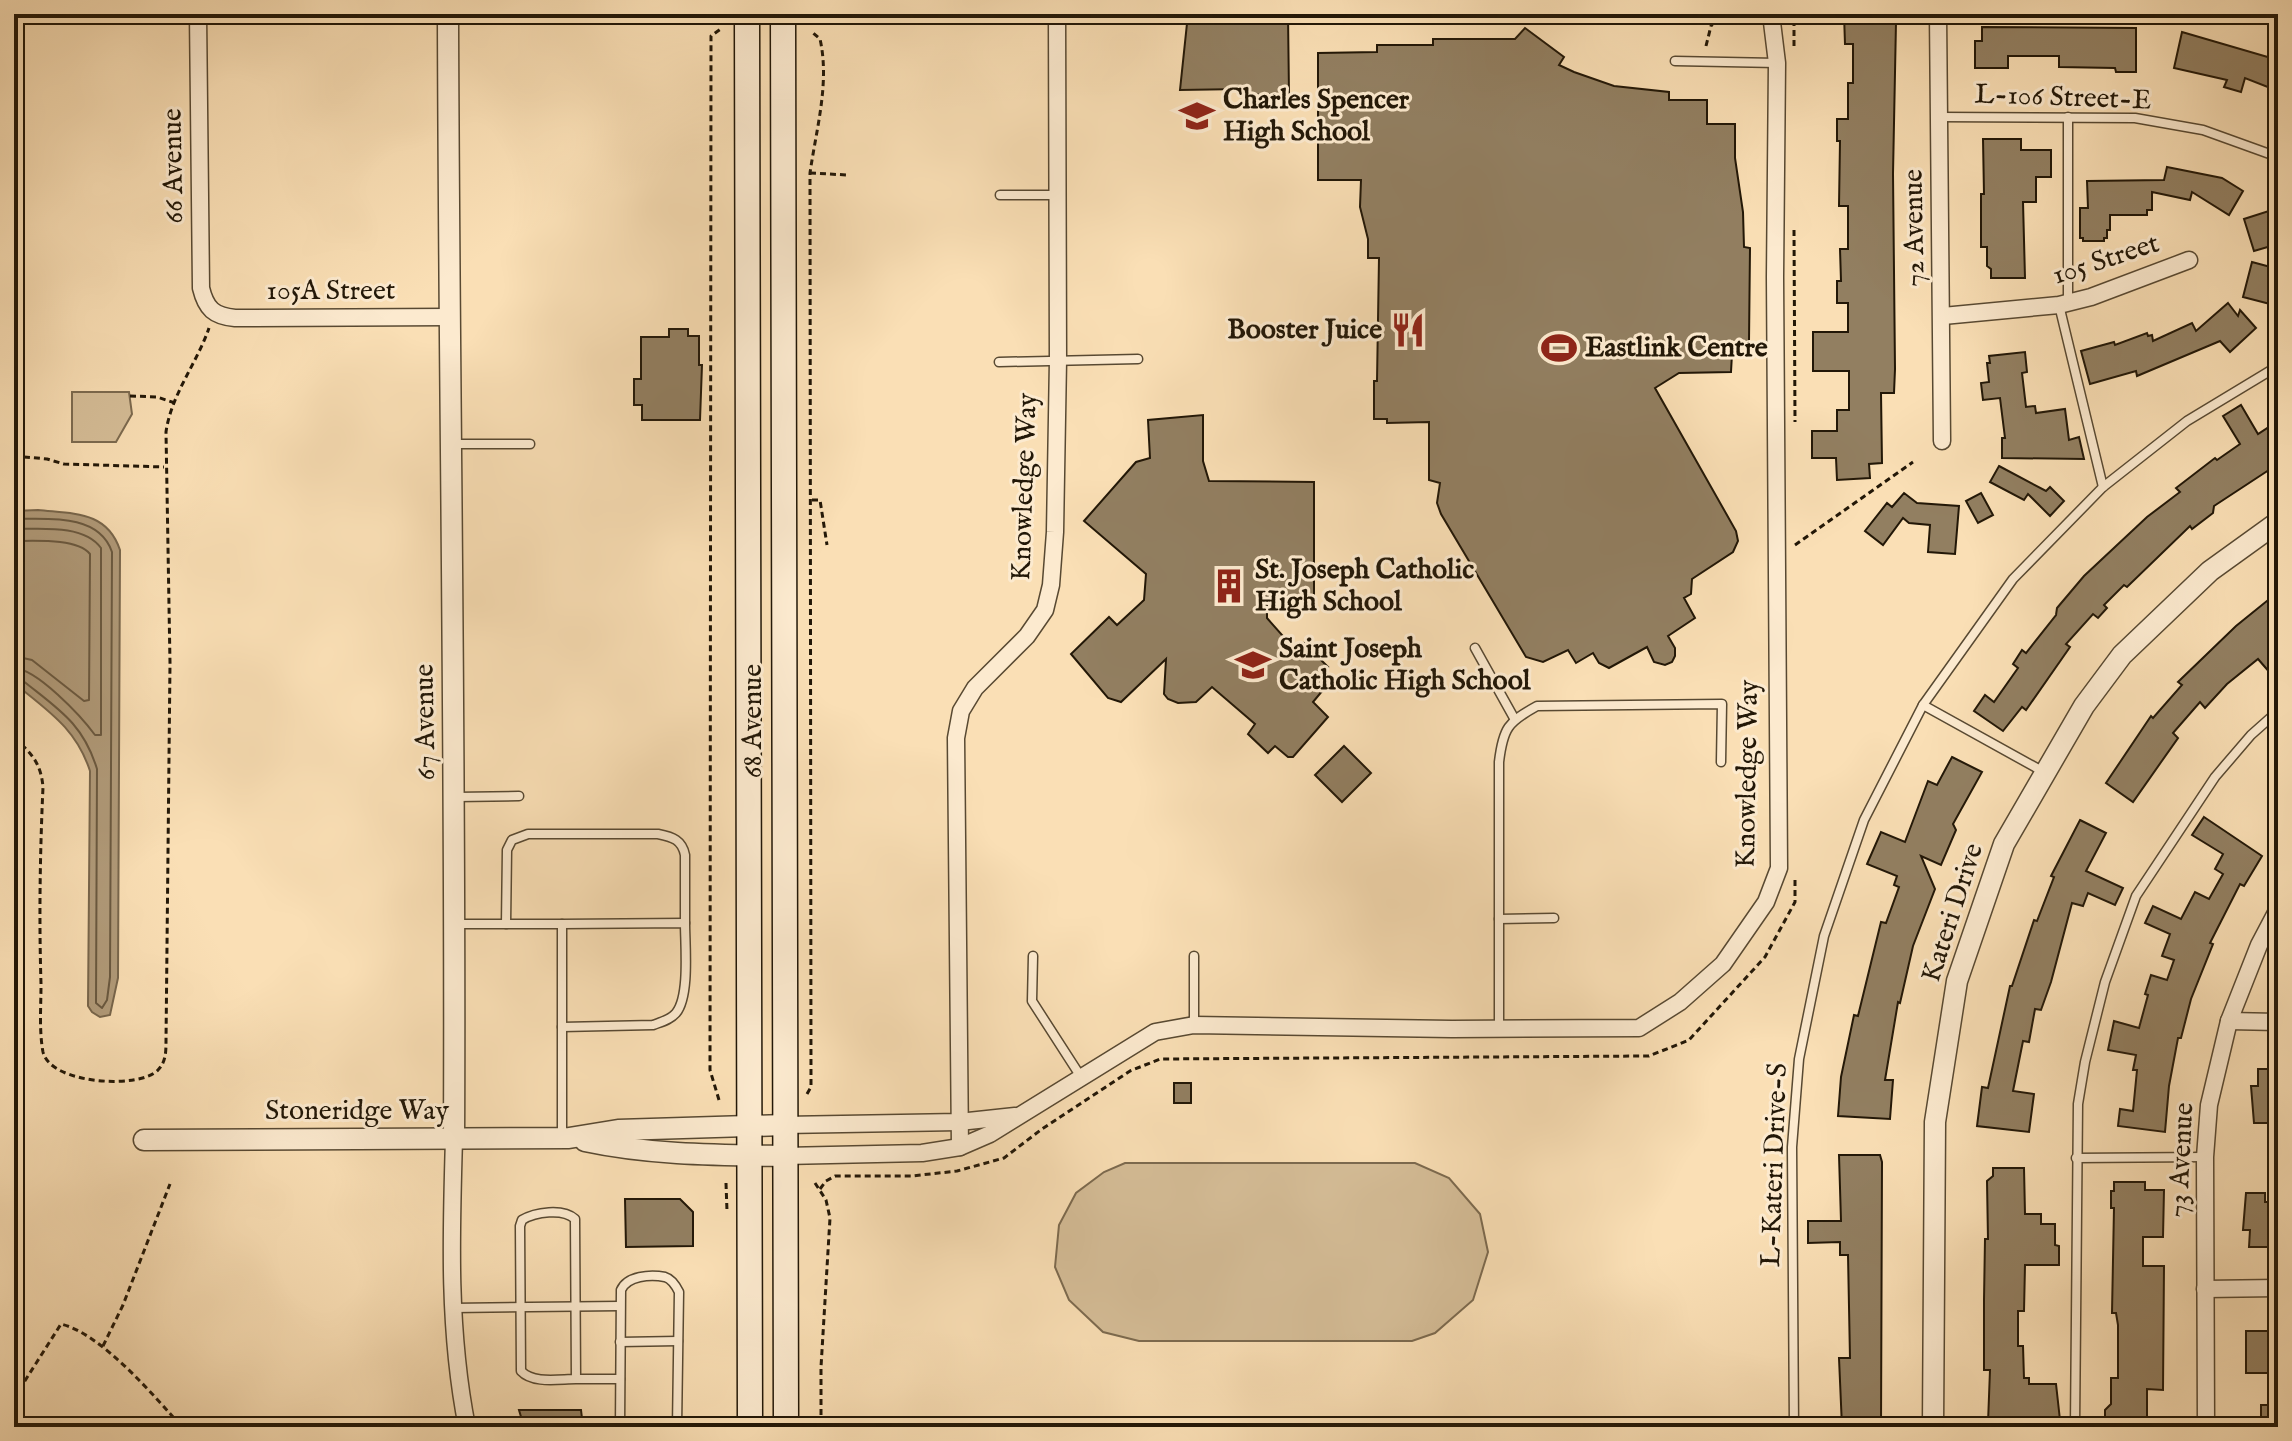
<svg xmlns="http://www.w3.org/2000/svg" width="2292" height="1441" viewBox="0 0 2292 1441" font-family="'IM FELL English',serif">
	<rect width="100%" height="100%" fill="#fadfb5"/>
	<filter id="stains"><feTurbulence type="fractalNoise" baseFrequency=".0025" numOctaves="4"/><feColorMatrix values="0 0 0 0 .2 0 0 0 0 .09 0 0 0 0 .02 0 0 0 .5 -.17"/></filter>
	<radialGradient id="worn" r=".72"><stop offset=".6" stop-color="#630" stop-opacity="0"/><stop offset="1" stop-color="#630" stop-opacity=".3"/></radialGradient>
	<!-- green -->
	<g fill="#d5bd97" stroke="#7c6a4f" stroke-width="2">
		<polygon points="72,392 129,392 132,414 116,442 72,442"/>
		<polygon points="1125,1163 1415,1163 1449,1178 1480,1214 1488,1252 1473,1300 1435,1333 1412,1341 1139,1341 1103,1332 1069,1300 1055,1267 1059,1225 1076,1193 1104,1172"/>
	</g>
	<!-- water -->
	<path fill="#b19b7a" stroke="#78664c" stroke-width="2" d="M38,510C74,514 107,511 120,550L118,978L110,1015L100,1017L92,1012L88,1006L90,771C76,728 48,711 14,683V511Z"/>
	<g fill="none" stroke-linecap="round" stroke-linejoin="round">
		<!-- shore -->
		<g stroke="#6a5940" stroke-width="2">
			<path d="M14,519C47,519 99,513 112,552L110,977L107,1000L102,1008L96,1003L97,769C83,723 58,709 22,680L14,678"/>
			<path d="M14,529C40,529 84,524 101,548V735H95C81,716 37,669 14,668"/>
			<path d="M14,541C34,541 77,538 90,554L89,700L84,701L32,660L14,656"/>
		</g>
	</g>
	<!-- building -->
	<g fill="#927f61" stroke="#221707" stroke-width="2">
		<polygon points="1188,14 1288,14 1289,94 1241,95 1241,89 1180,90"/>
		<polygon points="1844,14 1875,14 1875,23 1896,22 1893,174 1895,369 1894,393 1881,393 1882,463 1869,464 1870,478 1837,480 1836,458 1812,458 1812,431 1837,431 1837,410 1849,410 1849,371 1813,371 1813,332 1848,332 1848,303 1837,303 1837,281 1841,281 1840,249 1848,249 1848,206 1839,206 1840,141 1837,141 1837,119 1848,119 1848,83 1853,83 1853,44 1845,44"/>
		<polygon points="1982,27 2136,28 2136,72 2116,72 2115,68 2059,67 2059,56 2008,56 2008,68 1975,68 1975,41 1982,41"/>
		<polygon points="1525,28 1564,57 1559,65 1574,72 1614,86 1669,92 1669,100 1707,100 1707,124 1735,124 1735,158 1743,212 1744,247 1750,248 1749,342 1742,342 1740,353 1732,354 1731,372 1679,373 1655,388 1736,531 1738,541 1733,552 1692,579 1691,594 1684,598 1695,618 1668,636 1675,648 1675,656 1672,662 1665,665 1654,662 1647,647 1609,668 1599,663 1593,653 1576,663 1568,650 1543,662 1526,657 1441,514 1437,503 1440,483 1429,480 1429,422 1387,423 1387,419 1374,419 1374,381 1377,381 1379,258 1368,258 1368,239 1360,207 1361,180 1318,180 1318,53 1377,52 1377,45 1433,45 1433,39 1515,39"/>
		<polygon points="2182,32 2278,60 2278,91 2245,78 2241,92 2224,87 2227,80 2174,68"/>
		<polygon points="1983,139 2021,139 2021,150 2051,150 2051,177 2036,177 2036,202 2023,202 2025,278 1991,278 1991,269 1987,266 1987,247 1981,247 1981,194 1984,194"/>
		<polygon points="2167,167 2222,178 2243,191 2229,215 2192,192 2190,200 2152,192 2152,210 2147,210 2147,215 2110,215 2110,230 2107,230 2107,238 2104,238 2104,241 2083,241 2083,238 2080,238 2080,208 2088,208 2087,181 2164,180"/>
		<polygon points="2278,208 2278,244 2254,251 2244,219"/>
		<polygon points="2252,262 2278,269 2270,304 2243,297"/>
		<polygon points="2228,303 2238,316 2240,310 2256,328 2230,352 2220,341 2137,376 2136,371 2090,384 2081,351 2114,342 2115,345 2147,333 2148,336 2152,335 2153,341 2192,323 2196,331"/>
		<polygon points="669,329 688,329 688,336 699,336 699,365 702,365 700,420 642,420 642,405 634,405 634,379 641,379 641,337 669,337"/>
		<polygon points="2025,352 2027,372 2022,373 2026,407 2035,406 2036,413 2065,409 2069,440 2079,437 2084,459 2002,458 2002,438 2005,438 2000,398 1983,400 1981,383 1989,382 1987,363 1990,363 1989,356"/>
		<polygon points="2241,405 2258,434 2272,425 2278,435 2278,464 2214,506 2213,513 2192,529 2190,526 2127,587 2124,585 2104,605 2107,608 2098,618 2093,614 2066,644 2070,647 2026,710 2022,707 2003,731 1974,711 1985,695 1994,702 2018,668 2013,664 2022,650 2026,653 2056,615 2057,608 2084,576 2147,517 2180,492 2176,488 2215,458 2217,460 2240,444 2223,416"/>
		<polygon points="1203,415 1203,461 1209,481 1314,482 1314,599 1267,597 1267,618 1297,652 1304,643 1328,667 1319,674 1328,684 1313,702 1328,717 1293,757 1288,757 1275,746 1268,753 1248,734 1255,724 1212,687 1196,702 1178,703 1168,699 1164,694 1166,659 1121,702 1108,698 1071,654 1109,617 1117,625 1144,600 1146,574 1084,521 1136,462 1150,458 1148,420"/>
		<polygon points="1999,466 2046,491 2050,487 2064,501 2050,516 2028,494 2024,500 1990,482"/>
		<polygon points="1904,493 1917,503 1959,506 1955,554 1928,552 1930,525 1909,523 1903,518 1883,545 1865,531 1887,503 1892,507"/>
		<polygon points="1981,493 1993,515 1978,523 1966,501"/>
		<polygon points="2278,592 2278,682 2258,659 2227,684 2205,708 2200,702 2173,733 2178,738 2133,802 2106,783 2151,716 2153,718 2182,685 2178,682 2236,626"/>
		<polygon points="1344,746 1371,773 1342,802 1315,775"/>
		<polygon points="1952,757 1982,772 1953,824 1956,830 1941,865 1921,856 1935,889 1913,946 1900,1003 1898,1002 1885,1080 1893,1080 1890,1119 1838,1116 1841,1077 1854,1015 1858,1016 1881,922 1886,923 1899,887 1894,885 1897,876 1867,864 1881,832 1905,842 1928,781 1937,785"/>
		<polygon points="2204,817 2262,856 2244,886 2240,884 2210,943 2213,944 2191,999 2181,1038 2178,1038 2169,1086 2165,1132 2118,1126 2120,1109 2133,1111 2137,1070 2133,1070 2136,1055 2108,1050 2114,1021 2139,1028 2148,995 2145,994 2151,975 2167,980 2174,960 2162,956 2170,934 2145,923 2153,906 2181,919 2195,892 2209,899 2223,874 2215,869 2223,854 2192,835"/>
		<polygon points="2080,820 2106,833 2086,871 2123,888 2115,905 2088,893 2083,906 2072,903 2051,982 2041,1010 2035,1009 2029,1042 2023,1041 2013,1091 2034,1094 2029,1132 1977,1126 1982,1087 1988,1088 2010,986 2012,986 2034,920 2037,921 2054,877 2051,876"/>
		<polygon points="2258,1069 2275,1069 2273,1123 2254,1123 2251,1086 2258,1086"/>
		<rect x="1174" y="1083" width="17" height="20"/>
		<polygon points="1839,1155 1880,1155 1882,1162 1881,1427 1842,1427 1839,1358 1850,1358 1848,1255 1840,1255 1840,1242 1808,1243 1808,1221 1841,1221"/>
		<polygon points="1993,1168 2024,1168 2025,1214 2041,1214 2041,1224 2055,1224 2055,1245 2059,1246 2059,1265 2025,1265 2024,1311 2018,1311 2018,1346 2023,1346 2024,1378 2029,1378 2029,1384 2056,1384 2060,1420 1988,1423 1990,1370 1984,1370 1984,1300 1985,1239 1988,1239 1987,1181 1993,1176"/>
		<polygon points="2114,1182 2145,1182 2145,1190 2164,1190 2163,1237 2143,1237 2143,1266 2164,1266 2163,1390 2147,1389 2147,1423 2128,1423 2128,1427 2107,1427 2105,1417 2105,1410 2111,1404 2111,1378 2118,1378 2118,1325 2116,1313 2112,1313 2114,1208 2111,1208 2111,1191 2114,1191"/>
		<polygon points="2246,1193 2265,1193 2265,1202 2278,1202 2278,1247 2249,1247 2250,1230 2243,1230"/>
		<polygon points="625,1199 680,1199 693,1212 693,1246 626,1247"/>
		<rect x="2246" y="1331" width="32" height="42"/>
		<rect x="2261" y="1405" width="17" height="18"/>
		<polygon points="519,1410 581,1410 583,1427 524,1427"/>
	</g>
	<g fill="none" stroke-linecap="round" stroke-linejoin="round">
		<!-- service casing -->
		<g stroke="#584932" stroke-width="11">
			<g id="service">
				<polyline points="1675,61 1777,63"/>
				<polyline points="1938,117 2135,118 2203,130 2278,157"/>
				<polyline points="1000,195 1058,195"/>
				<polyline points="2068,302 2068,117"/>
				<polyline points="2059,305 2103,487"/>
				<polyline points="999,362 1138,359"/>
				<polyline points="451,444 530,444"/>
				<polyline points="1475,648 1514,718"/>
				<polyline points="1923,705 2044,772"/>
				<polyline points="456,797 519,796"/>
				<polyline points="1499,919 1554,918"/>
				<polyline points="456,924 562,924 562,1137"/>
				<path d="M506,924L507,850L512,840L528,834H658C673,837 682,840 685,855V923"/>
				<polyline points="1033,956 1032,1001 1081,1077"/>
				<polyline points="1194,1025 1194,956"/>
				<path d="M562,1027L653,1025C661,1022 670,1020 676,1013C690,996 685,945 685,923L562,924"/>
				<path d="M1499,1028V762C1503,728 1508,722 1537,706L1722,704L1721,762"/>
				<polyline points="2076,1158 2205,1157"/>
				<polyline points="453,1308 620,1306"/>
				<polyline points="620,1342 678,1341"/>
				<path d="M576,1379C559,1379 533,1384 521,1371L520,1226L522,1220C535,1212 563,1208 575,1219L576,1379H620"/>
				<path d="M620,1427L621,1290C627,1276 650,1274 665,1277C672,1279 676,1286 679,1292L677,1427"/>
				<polyline points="1794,1427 1792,1147 1799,1059 1824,936 1864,820 1923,705 2013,579 2103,487 2187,421 2278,366"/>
				<polyline points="2075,1427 2078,1104 2085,1062 2105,982 2136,896 2215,777 2251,735 2278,711"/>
			</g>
		</g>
		<!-- minor casing -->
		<g stroke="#584932" stroke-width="19">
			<g id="minor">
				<path d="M198,14L201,288C206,309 214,316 235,318L449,317"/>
				<polyline points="1938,14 1942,441"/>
				<polyline points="1943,316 2059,305 2091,297 2189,260"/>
				<polyline points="2229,1021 2278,1022"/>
				<polyline points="784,1125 959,1122 1015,1116"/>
				<path d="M454,1139C451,1236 448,1331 467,1427"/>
				<polyline points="960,1147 956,738 961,711 975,688 1027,636 1045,610 1051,585 1055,532 1058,360 1057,14"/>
				<polyline points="784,1156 922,1153 960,1147 990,1134 1155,1032 1194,1025 1452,1029 1639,1028 1680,1002 1723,964 1766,902 1779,868 1775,277 1777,63 1771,14"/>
				<polyline points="2205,1289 2278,1288"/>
				<polyline points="2206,1427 2205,1157 2209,1105 2229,1021 2259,945 2278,909"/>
			</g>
		</g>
		<!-- tertiary casing -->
		<g stroke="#584932" stroke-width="23">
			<g id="tertiary">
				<path d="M448,14C449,389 456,764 454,1139"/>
				<polyline points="144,1140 569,1138 618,1130 784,1125"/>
				<path d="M585,1141C650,1155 717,1155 784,1156"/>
				<polyline points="1933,1427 1935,1122 1957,981 2004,844 2084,706 2122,655 2210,571 2278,522"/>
			</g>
		</g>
		<!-- secondary casing -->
		<g stroke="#221707" stroke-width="27">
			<g id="secondary">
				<polyline points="747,14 750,1427"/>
				<polyline points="783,14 786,1427"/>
			</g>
		</g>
		<!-- path -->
		<g stroke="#221707" stroke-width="3" stroke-dasharray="6 4" stroke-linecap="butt">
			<polyline points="1706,46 1711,26 1720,14"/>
			<polyline points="1794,46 1794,14"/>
			<polyline points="810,173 847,175"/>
			<polyline points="1794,230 1795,422"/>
			<polyline points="130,396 157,397 175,403"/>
			<polyline points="14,456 47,459 64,464 164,467"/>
			<polyline points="812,500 820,500 827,545"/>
			<polyline points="1795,545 1913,462"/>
			<path d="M14,738C32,753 41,764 43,787C40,853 39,918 41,984C41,1006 39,1031 43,1052C51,1085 141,1089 158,1070C166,1062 166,1051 166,1041L170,663L166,432C171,395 197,363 209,328"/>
			<path d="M807,1094L811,1087L810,173C816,130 830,83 820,39L812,32"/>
			<polyline points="719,1100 710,1070 711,36 722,28"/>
			<polyline points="726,1183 727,1211"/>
			<polyline points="815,1183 826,1200 830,1218 821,1367 821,1427"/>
			<polyline points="820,1189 826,1181 835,1176 912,1176 957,1171 1004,1158 1042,1129 1130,1071 1160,1059 1649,1056 1689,1040 1765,957 1795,902 1795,878"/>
			<polyline points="103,1346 123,1305 170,1184"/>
			<path d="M14,1398L61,1324C102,1334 154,1396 182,1427"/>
		</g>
		<!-- service -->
		<use href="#service" stroke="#fceacf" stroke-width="8"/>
		<!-- minor -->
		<use href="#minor" stroke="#fceacf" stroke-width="16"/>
		<!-- tertiary -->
		<use href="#tertiary" stroke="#fceacf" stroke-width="20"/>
		<!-- secondary -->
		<use href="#secondary" stroke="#fceacf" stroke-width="24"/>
	</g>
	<!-- icons -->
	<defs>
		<g id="school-bare" transform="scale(2.76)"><path d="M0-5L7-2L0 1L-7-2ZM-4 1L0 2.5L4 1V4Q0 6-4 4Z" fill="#8f2418" stroke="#fceacf" stroke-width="2.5" paint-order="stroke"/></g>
		<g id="restaurant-bare" transform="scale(2.76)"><path d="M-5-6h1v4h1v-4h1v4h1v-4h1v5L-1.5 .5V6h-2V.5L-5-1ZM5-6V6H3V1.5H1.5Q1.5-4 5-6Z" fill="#8f2418" stroke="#fceacf" stroke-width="2.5" paint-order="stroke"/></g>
		<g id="stadium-bare" transform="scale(2.76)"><path d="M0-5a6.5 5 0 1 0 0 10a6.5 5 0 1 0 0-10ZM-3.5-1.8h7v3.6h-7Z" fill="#8f2418" stroke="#fceacf" stroke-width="2.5" paint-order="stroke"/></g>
		<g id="building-bare" transform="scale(2.76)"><path d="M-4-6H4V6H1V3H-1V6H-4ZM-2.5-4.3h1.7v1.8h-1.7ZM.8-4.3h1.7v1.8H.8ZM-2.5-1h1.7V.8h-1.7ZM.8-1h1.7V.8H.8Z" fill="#8f2418" stroke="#fceacf" stroke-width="2.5" paint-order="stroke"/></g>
	</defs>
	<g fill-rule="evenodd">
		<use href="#school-bare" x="1197" y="116"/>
		<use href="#restaurant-bare" x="1408" y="330"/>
		<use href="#stadium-bare" x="1559" y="348"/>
		<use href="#building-bare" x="1229" y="586"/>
		<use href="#school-bare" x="1253" y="665"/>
	</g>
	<g text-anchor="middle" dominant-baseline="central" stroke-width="6" stroke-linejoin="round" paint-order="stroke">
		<!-- street labels -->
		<g font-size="28" fill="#221707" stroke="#fceacf">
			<text transform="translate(2063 98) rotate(2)">L-106 Street-E</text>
			<text transform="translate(174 166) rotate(-91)">66 Avenue</text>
			<text transform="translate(1915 228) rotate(-91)">72 Avenue</text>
			<text transform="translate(2106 260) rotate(-18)">105 Street</text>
			<text x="331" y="291">105A Street</text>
			<text transform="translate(1025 487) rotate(-88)">Knowledge Way</text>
			<text transform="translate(753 721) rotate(-90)">68 Avenue</text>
			<text transform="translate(426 722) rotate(-91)">67 Avenue</text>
			<text transform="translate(1748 774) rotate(-89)">Knowledge Way</text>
			<text transform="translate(1953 913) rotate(-72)">Kateri Drive</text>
			<text x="357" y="1111">Stoneridge Way</text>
			<text transform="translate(2182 1160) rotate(-87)">73 Avenue</text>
			<text transform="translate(1775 1165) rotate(-88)">L-Kateri Drive-S</text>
		</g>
		<!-- poi labels -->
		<g font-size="28" font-weight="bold" fill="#221707" stroke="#fceacf" text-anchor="start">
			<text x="1223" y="100">Charles Spencer<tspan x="1223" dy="32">High School</tspan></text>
			<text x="1382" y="330" text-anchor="end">Booster Juice</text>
			<text x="1585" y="348">Eastlink Centre</text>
			<text x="1255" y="570">St. Joseph Catholic<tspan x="1255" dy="32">High School</tspan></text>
			<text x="1279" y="649">Saint Joseph<tspan x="1279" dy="32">Catholic High School</tspan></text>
		</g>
	</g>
	<!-- margin -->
	<rect width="2292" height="1441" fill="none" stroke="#fadfb5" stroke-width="48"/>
	<rect x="16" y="16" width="2260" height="1409" fill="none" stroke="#221707" stroke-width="4"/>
	<rect x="24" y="24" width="2244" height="1393" fill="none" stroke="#221707" stroke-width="2"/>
	<rect width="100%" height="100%" filter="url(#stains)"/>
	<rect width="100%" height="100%" fill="url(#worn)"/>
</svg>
